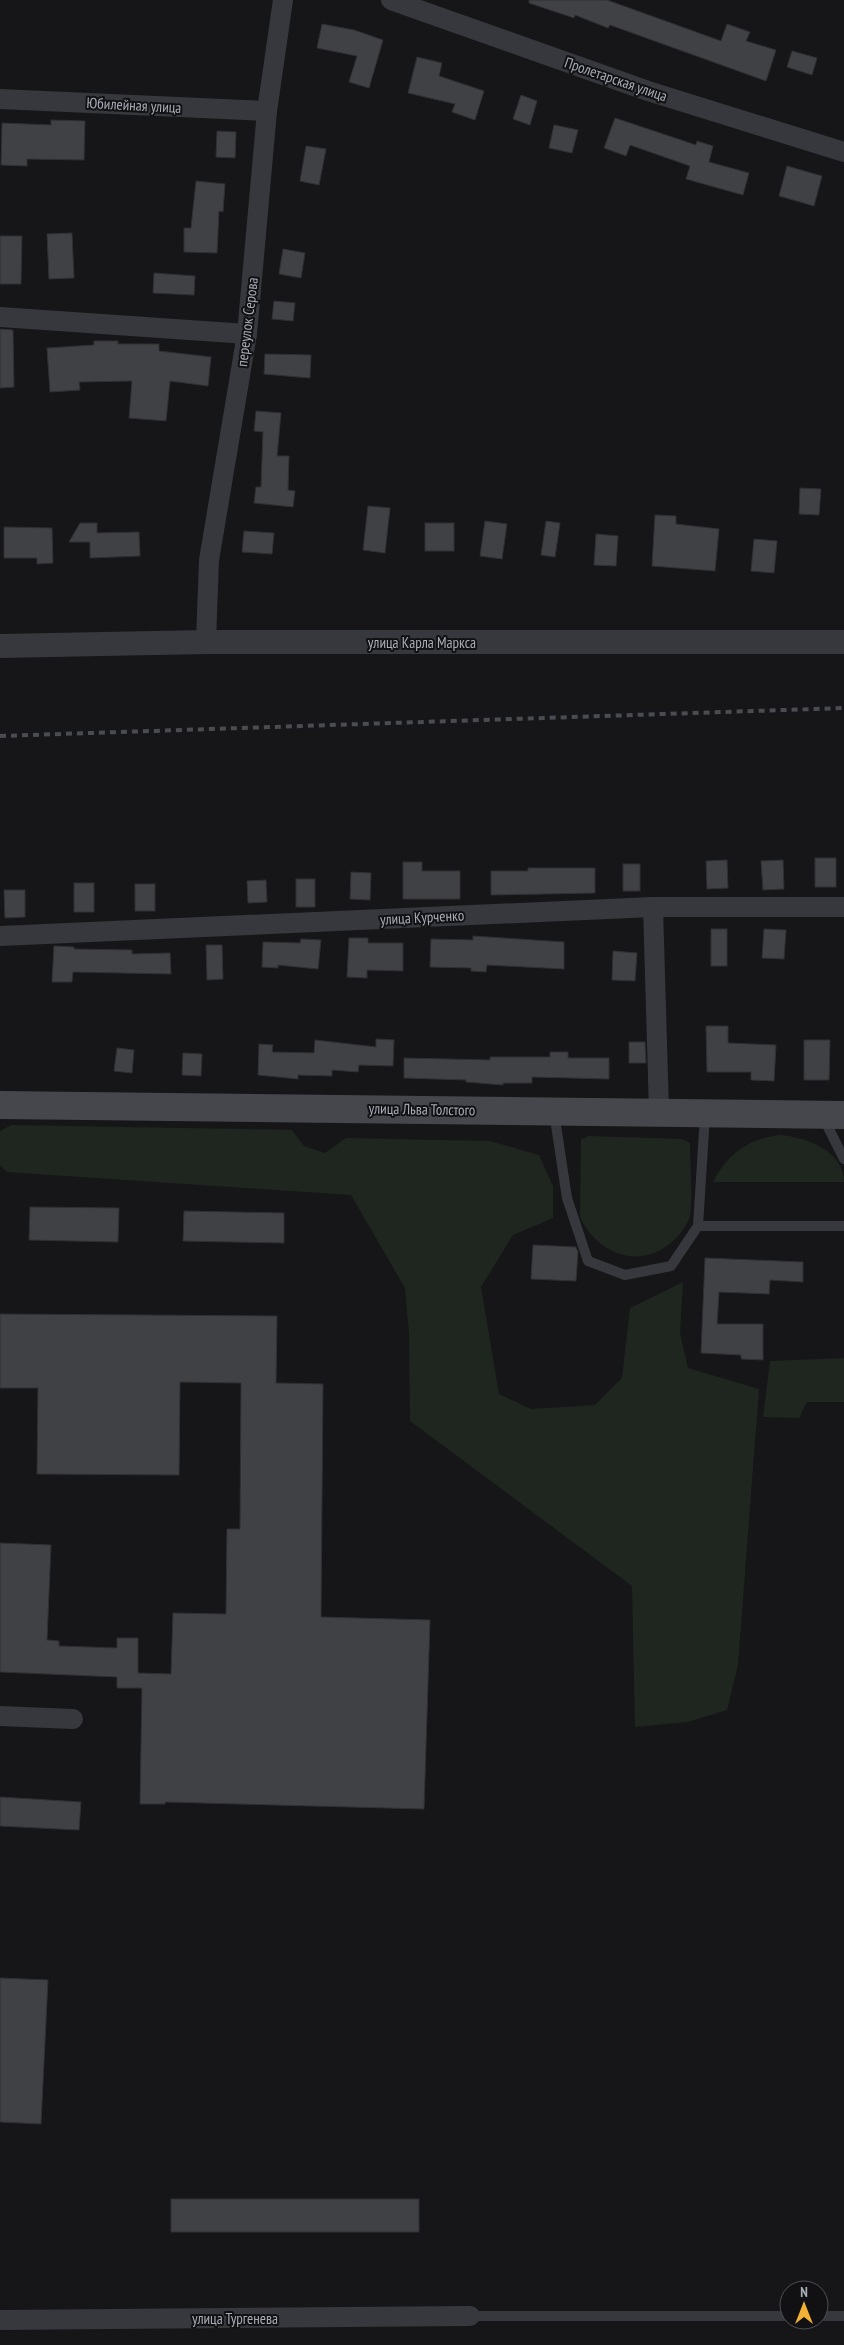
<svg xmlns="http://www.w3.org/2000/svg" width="844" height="2345" viewBox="0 0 844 2345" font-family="'PT Sans Narrow',sans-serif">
	<rect width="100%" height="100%" fill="#161618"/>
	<!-- green -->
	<g fill="#1e261f">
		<polygon points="11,1125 292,1130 304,1146 325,1153 346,1138 490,1141 539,1155 553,1186 553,1218 513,1235 481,1287 499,1394 531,1409 595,1405 622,1378 630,1308 683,1282 680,1333 688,1368 759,1389 738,1665 727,1710 688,1722 635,1727 632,1586 410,1421 409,1334 405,1288 351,1195 7,1172 0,1165 0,1131"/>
		<path d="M780,1135C806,1137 844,1151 844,1182H713C727,1154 748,1139 780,1135Z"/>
		<path d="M589,1136L682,1139L690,1143C690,1162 693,1199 690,1216C687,1225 680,1235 673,1241C640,1271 597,1254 580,1217L581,1139Z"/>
		<polygon points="844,1358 844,1402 807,1402 799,1418 763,1417 770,1361"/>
	</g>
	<!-- building -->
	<g fill="#404145" stroke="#303034">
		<polygon points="529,0 607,0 721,41 727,24 750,32 746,41 776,50 766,81 610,25 608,28 575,15 574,18 529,3"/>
		<polygon points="322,24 354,30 383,40 369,88 349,82 357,56 317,48"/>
		<polygon points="792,51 817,58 812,75 787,67"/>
		<polygon points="417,57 442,63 439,76 484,91 475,120 452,112 455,104 408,93"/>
		<polygon points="521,95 537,101 530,125 513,119"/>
		<polygon points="615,118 696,145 697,141 713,146 709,162 749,173 743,195 686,179 690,166 630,145 626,156 604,148"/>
		<polygon points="51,120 85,121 84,160 27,159 27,166 1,165 2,123 51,125"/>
		<polygon points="554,125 578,130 572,153 549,148"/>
		<polygon points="217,131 236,132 235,158 216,157"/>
		<polygon points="306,146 326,149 319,185 300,181"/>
		<polygon points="787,166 822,176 814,206 779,196"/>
		<polygon points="196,181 225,184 223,212 219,211 217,253 184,252 184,228 191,228"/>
		<polygon points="72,233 74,278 49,279 47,234"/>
		<polygon points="0,236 22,236 21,284 0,284"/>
		<polygon points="283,249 305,253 301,278 279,274"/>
		<polygon points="154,273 195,276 194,295 153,293"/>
		<polygon points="274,301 295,303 293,321 272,319"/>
		<polygon points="0,329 13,330 14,387 0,388"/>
		<polygon points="94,341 118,341 118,344 159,344 159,351 211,357 208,386 170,381 166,421 129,418 132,381 79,382 80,390 50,392 47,348 94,345"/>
		<polygon points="265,354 311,355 310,378 264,374"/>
		<polygon points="256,411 281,413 277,456 289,456 288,490 295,491 293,507 254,503 256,487 261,487 263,432 254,431"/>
		<polygon points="800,488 821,489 819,515 799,514"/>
		<polygon points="368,506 390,508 385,553 363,550"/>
		<polygon points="655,515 676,516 676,524 719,529 715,571 652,566"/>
		<polygon points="485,521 507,524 502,559 480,556"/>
		<polygon points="546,521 560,523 555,557 541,555"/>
		<polygon points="80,523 97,523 97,533 139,532 140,556 90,558 90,542 69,542"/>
		<rect x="425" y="523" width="29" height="28"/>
		<polygon points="4,527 52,528 53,563 37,564 37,558 4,558"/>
		<polygon points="244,531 274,533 272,554 242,552"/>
		<polygon points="596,534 618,536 616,566 594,565"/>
		<polygon points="754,539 777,541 774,573 751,571"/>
		<rect x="815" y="858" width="21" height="29"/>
		<polygon points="727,860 728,888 707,889 706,861"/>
		<polygon points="783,860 784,889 763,890 761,861"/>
		<polygon points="403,862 422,862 422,871 460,871 460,899 403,899"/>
		<rect x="623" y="864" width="17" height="27"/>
		<polygon points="528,868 595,868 595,893 491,895 491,871 528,871"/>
		<polygon points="351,872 371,873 370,900 350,899"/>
		<rect x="296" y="879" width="19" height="28"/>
		<polygon points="266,880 267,902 248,903 247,881"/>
		<rect x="74" y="883" width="20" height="29"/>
		<rect x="135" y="884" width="20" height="27"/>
		<polygon points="4,890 25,890 25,917 5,918"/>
		<rect x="711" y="929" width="16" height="37"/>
		<polygon points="764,929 786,930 784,959 762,958"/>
		<polygon points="473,936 564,942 564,969 487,965 486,972 471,971 471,968 430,967 431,939 473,940"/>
		<polygon points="349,938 368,938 368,943 403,943 403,971 367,970 367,978 347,977"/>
		<polygon points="301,939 321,940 318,969 278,965 278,968 262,967 263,942 300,943"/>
		<polygon points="206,945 222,945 223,979 207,980"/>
		<polygon points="54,946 74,947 74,949 132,950 132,954 170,953 171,974 73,972 72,982 52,982"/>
		<polygon points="613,951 637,953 635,981 612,980"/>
		<polygon points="706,1026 728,1026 728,1043 776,1045 774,1081 751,1080 751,1072 707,1072"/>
		<polygon points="376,1039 394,1040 393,1066 359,1065 358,1072 332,1070 332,1076 298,1075 298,1079 258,1075 259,1044 273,1045 272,1052 314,1053 315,1040 376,1047"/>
		<polygon points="804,1040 830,1040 829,1080 804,1080"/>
		<polygon points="629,1042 645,1042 646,1063 629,1063"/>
		<polygon points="117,1048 134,1050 132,1073 114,1071"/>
		<polygon points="550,1052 568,1052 568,1058 609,1058 609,1079 532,1077 532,1083 503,1083 503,1085 466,1082 466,1080 404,1078 404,1058 490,1060 490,1057 550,1057"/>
		<polygon points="183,1053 202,1054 201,1076 182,1075"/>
		<polygon points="30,1207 119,1208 118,1242 29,1240"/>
		<polygon points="184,1211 284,1213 284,1243 183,1241"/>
		<polygon points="533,1245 576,1247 578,1252 576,1281 531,1279"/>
		<polygon points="705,1258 803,1262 803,1282 770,1280 769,1294 719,1292 717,1324 763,1324 763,1360 741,1359 741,1355 701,1353"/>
		<polygon points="0,1314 277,1316 276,1383 323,1384 321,1617 430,1620 424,1809 165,1802 165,1804 140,1804 142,1688 117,1688 117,1677 0,1672 0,1543 51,1545 47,1640 59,1641 59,1646 117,1648 117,1638 138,1638 138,1673 171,1674 173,1613 226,1614 227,1529 240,1529 241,1383 180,1382 179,1475 37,1474 38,1388 0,1388"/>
		<polygon points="0,1797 81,1802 79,1830 0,1826"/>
		<polygon points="0,1978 48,1980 41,2124 0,2122"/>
		<rect x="171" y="2199" width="248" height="33"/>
	</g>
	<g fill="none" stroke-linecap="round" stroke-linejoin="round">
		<!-- service -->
		<g stroke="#37383d" stroke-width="10">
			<polyline points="554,1112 567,1198 588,1261 625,1275 671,1266 698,1226 705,1115"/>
			<polyline points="823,1117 844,1159"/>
			<polyline points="698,1226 844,1226"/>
			<polyline points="470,2316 789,2316"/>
			<polyline points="819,2316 844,2316"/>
		</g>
		<!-- minor -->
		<g stroke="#37383d" stroke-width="20">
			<polyline points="391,0 648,91 844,152"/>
			<polyline points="0,99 267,111"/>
			<polyline points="0,317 247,334"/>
			<polyline points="206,642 209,560 247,334 267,111 283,0"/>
			<polyline points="653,907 659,1111"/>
			<polyline points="0,936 653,907 844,907"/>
			<polyline points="0,1716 73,1719"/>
			<polyline points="0,2320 470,2316"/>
		</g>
		<!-- tertiary -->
		<polyline stroke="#37383d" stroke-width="24" points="0,646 206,642 844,642"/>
		<!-- secondary -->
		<polyline stroke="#45474d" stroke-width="28" points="0,1105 844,1115"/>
		<!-- rail -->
		<polyline stroke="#4a4c52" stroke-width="4" stroke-dasharray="6 5" stroke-linecap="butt" points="0,736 844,708"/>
	</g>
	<g text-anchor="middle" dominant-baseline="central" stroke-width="4" stroke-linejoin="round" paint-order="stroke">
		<!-- street labels -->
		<g font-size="15" fill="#a8adb8" stroke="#111113">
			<text transform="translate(616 79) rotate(19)">Пролетарская улица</text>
			<text transform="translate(134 105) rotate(3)">Юбилейная улица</text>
			<text transform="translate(247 322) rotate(-83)">переулок Серова</text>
			<text x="422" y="642">улица Карла Маркса</text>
			<text transform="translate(422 917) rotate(-3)">улица Курченко</text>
			<text transform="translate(422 1109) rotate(1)">улица Льва Толстого</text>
			<text x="235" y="2318">улица Тургенева</text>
		</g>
	</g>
	<!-- north arrow -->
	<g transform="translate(804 2305)"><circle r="24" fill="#111113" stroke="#4d4f55"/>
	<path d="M0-4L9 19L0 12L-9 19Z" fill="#f2b134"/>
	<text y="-8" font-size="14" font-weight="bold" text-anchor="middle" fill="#a8adb8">N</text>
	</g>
</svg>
